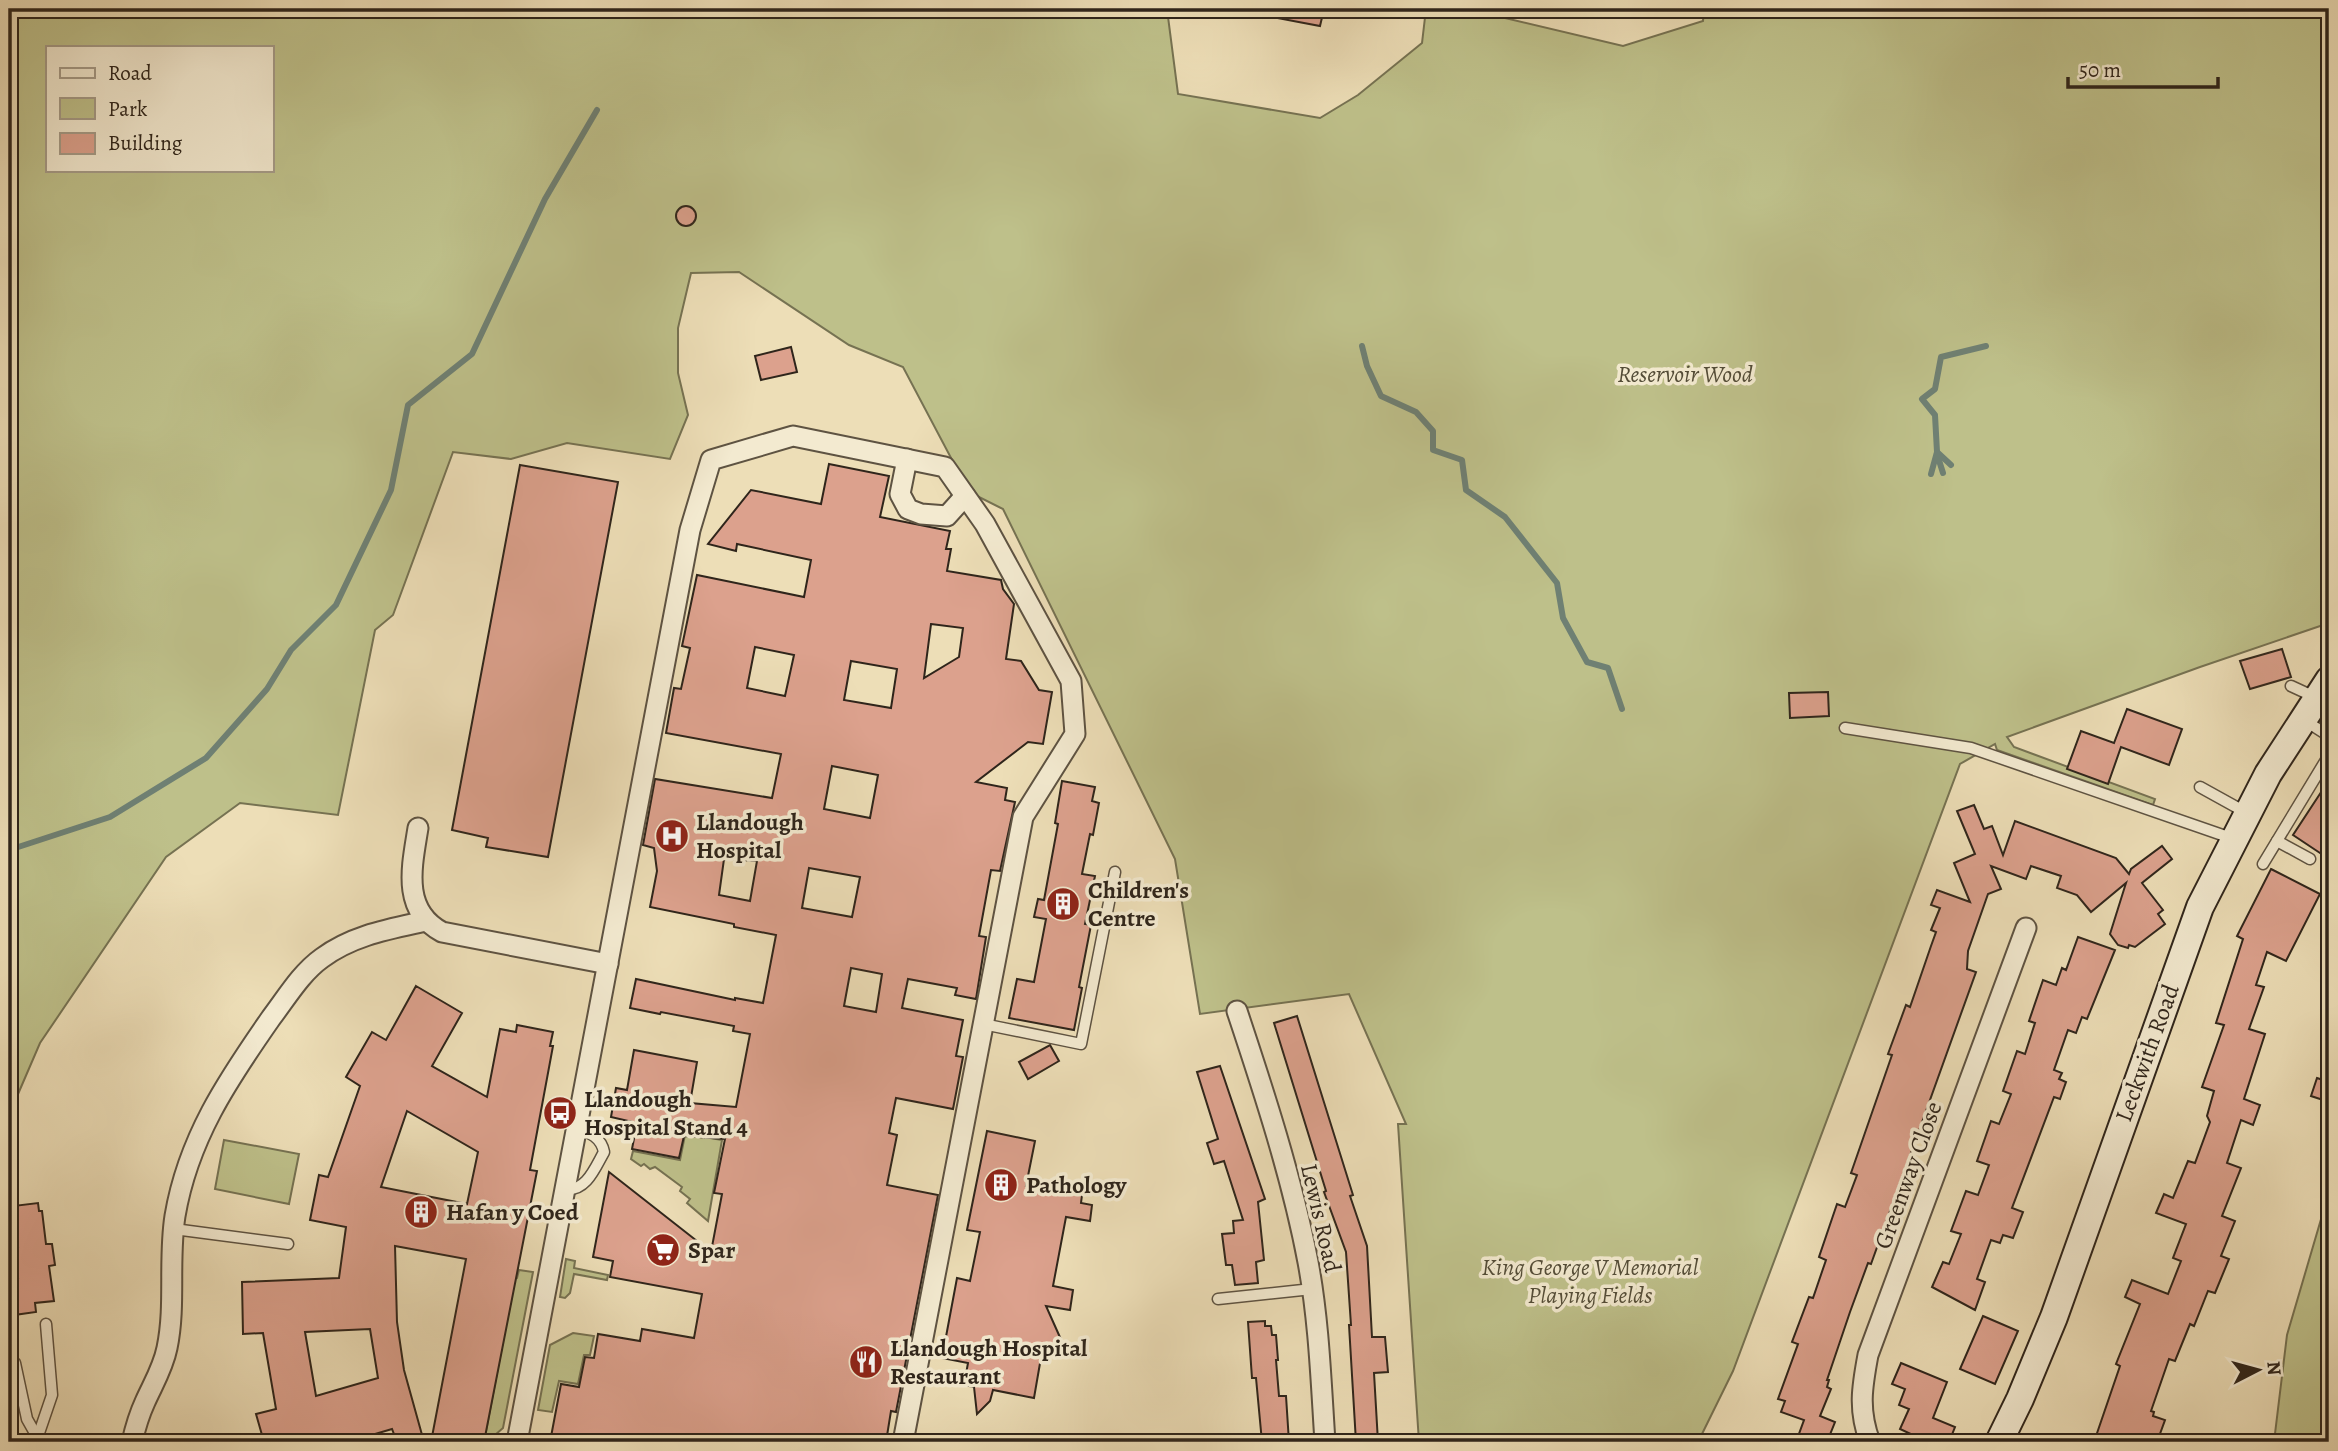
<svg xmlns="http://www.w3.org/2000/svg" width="2338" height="1451" viewBox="0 0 2338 1451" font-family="Alegreya,serif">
	<rect width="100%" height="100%" fill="#eddeb7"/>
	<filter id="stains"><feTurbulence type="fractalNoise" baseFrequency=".00286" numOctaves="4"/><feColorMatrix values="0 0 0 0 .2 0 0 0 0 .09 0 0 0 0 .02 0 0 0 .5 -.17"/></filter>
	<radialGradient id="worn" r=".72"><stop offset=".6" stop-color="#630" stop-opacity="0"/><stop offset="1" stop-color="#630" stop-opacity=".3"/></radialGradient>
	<!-- green -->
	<g fill="#bec08a" stroke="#767252" stroke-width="2" fill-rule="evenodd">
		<path d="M9,9H1167L1178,94L1320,118L1358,95L1422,43L1426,9H1467L1623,46L1703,21L1704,9H2329V623L2200,667L2007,737L2014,747L2155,799L2153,805L1997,750L1995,744L1960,764L1733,1371L1701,1436L1661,1442H1419L1398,1124H1406L1349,994L1200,1014L1175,859L1003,509L969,492L903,367L849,345L739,272L691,273L678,328V373L688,415L670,459L567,443L511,459L453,452L393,615L375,630L338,815L240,803L166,857L40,1043L9,1115ZM47,47H271V170H47Z"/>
		<polygon points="686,1130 711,1135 710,1138 722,1140 708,1221 687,1203 690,1199 680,1191 682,1187 655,1167 650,1169 644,1164 641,1166 631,1159 633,1151 680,1160"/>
		<polygon points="224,1140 299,1154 289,1204 215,1189"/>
		<polygon points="2329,1192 2329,1442 2274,1442 2287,1335"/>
		<polygon points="566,1259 575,1261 574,1268 608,1275 607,1280 574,1274 570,1293 565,1298 560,1297"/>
		<polygon points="519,1270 533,1272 503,1428 487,1442 484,1442 515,1278 517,1278"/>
		<polygon points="573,1333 594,1336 590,1355 584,1355 578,1384 559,1381 552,1412 538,1410 550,1345"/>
	</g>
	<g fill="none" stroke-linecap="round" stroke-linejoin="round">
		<!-- stream -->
		<g stroke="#6f8073" stroke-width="6">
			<polyline points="1362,346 1367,366 1381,396 1416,412 1433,431 1433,450 1462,460 1466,490 1505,517 1557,583 1563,618 1587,662 1608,668 1622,709"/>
			<polyline points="1937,454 1943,473"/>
			<polyline points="1951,465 1937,452 1935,415 1922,399 1935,389 1941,357 1986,346"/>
			<polyline points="1931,474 1937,452"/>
			<polyline points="9,850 110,817 206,758 267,689 291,650 336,605 391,490 408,405 472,354 545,199 597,110"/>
		</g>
	</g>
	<!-- building -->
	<g fill="#dca18d" stroke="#2f251b" stroke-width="2" fill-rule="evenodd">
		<polygon points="1273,9 1324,9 1320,26 1272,17"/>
		<circle cx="686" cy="216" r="10"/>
		<polygon points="791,347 797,372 761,380 755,356"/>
		<path d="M829,464L889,476L880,517L950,531L946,549H951L947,571L1001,580L1003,589L1014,604L1006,659L1021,661L1039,690L1052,692L1043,744L1028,742L976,782L1007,788L1005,800L1015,802L1000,871L991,870L979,936L986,937L976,999L955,995L957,988L908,979L902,1008L963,1020L956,1056L963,1057L953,1109L896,1098L889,1133L897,1135L887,1185L938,1195L896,1412L891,1411L886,1442H550L561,1384L579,1387L585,1357L594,1358L598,1334L640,1341L642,1329L694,1338L702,1294L610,1277L613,1261L593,1257L609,1172L711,1252L722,1194L714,1193L725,1139L684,1136L679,1158L632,1149L637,1123L611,1117L616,1088L627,1090L634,1050L697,1062L690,1103L736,1107L750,1034L733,1031L734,1026L661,1012L660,1014L630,1008L636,979L735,1000V998L763,1003L776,935L734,927V924L650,907L657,871L654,848L643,845L655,779L772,798L781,754L666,733L674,688L681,689L690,648L682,646L697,575L804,597L811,560L737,544L736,551L708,544L751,490L821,504ZM931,624L963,628L959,657L924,678ZM755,647L794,655L785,696L747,688ZM851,661L897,669L891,708L844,700ZM832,766L878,775L870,818L824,809ZM724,859L757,861L750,901L719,895ZM809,868L860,877L852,917L802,908ZM851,968L882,974L876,1012L844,1006Z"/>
		<polygon points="520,465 618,482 548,857 486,847 488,838 452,830"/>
		<polygon points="2282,649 2291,677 2250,689 2240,661"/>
		<polygon points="1828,692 1829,716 1790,718 1789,693"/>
		<polygon points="2127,709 2182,729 2169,765 2121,747 2108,784 2067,769 2081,731 2114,743"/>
		<polygon points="2329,780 2329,859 2293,835"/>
		<polygon points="1062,781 1095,787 1092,801 1099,803 1093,835 1090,834 1082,874 1095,876 1085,924 1091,925 1079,987 1082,988 1074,1030 1009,1018 1017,979 1034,982 1046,919 1034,917 1038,899 1044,900 1058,824 1055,823"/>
		<polygon points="1974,805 1984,829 1992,826 2003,855 2015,821 2116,858 2129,874 2131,869 2162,846 2172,859 2142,883 2163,910 2158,914 2165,924 2135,947 2129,945 2128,948 2118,945 2110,934 2126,883 2091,912 2077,895 2057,888 2061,876 2031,866 2026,879 1991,866 2001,889 1988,894 1968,951 1967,969 1976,972 1871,1264 1868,1263 1850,1312 1827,1380 1829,1380 1827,1387 1831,1389 1820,1416 1835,1422 1827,1442 1796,1442 1804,1420 1781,1412 1785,1401 1778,1399 1798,1344 1792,1342 1809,1297 1813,1298 1826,1260 1819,1257 1837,1204 1845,1207 1857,1175 1851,1173 1892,1055 1888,1054 1906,1005 1910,1007 1931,946 1936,932 1931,930 1940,908 1931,905 1937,890 1970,902 1954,863 1975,854 1957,811"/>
		<polygon points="2271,869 2320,894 2286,961 2267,952 2256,985 2264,987 2249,1029 2265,1034 2244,1099 2260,1105 2253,1125 2241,1120 2227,1163 2241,1168 2222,1216 2235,1221 2221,1256 2229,1259 2215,1293 2208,1291 2194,1326 2190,1324 2175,1361 2169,1359 2151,1411 2154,1412 2153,1416 2165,1420 2157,1442 2094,1442 2120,1366 2116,1364 2140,1304 2125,1297 2132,1280 2168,1294 2181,1261 2173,1258 2186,1224 2156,1213 2164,1194 2173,1198 2188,1161 2195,1163 2210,1122 2207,1116 2214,1091 2202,1087 2224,1025 2216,1023 2243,939 2237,936"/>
		<polygon points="2078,937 2115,950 2087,1019 2082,1017 2076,1033 2068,1030 2054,1070 2062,1073 2059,1079 2066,1082 2060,1099 2054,1097 2012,1208 2023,1212 2013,1238 2003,1235 2000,1243 1991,1240 1977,1279 1985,1282 1975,1310 1932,1287 1943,1262 1949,1264 1961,1234 1951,1231 1966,1191 1978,1195 1989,1165 1977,1161 1991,1121 1999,1124 2011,1094 2003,1091 2017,1051 2025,1054 2035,1023 2029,1021 2043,980 2056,985 2062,968 2066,970"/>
		<path d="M416,986L462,1013L432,1066L487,1097L500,1029L516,1032L517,1025L553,1032L550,1046H553L530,1170L537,1171L484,1442H431L466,1259L395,1246L397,1322L404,1370L424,1442H397L392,1429L348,1442H264L256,1414L276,1409L263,1333L243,1334L242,1282L339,1278L346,1227L310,1220L319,1175L328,1177L360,1086L346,1077L372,1032L386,1040ZM407,1111L478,1152L467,1204L381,1187ZM370,1329L378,1378L316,1396L305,1332Z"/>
		<polygon points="1297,1016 1353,1195 1350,1196 1367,1246 1372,1337 1385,1337 1388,1372 1374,1373 1378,1442 1356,1442 1349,1325 1351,1325 1346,1252 1324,1192 1326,1191 1274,1023"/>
		<polygon points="1050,1045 1059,1061 1028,1079 1019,1062"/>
		<polygon points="1220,1066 1265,1199 1258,1202 1264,1260 1256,1262 1258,1283 1235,1285 1232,1265 1226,1265 1222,1234 1234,1233 1233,1221 1243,1220 1224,1161 1214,1164 1207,1143 1218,1139 1197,1072"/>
		<polygon points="2317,1078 2329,1082 2326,1101 2311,1096"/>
		<polygon points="987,1131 1035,1141 1026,1186 1082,1195 1081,1203 1092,1205 1090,1221 1066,1217 1053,1286 1073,1290 1070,1310 1046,1306 1063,1344 1043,1346 1034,1398 993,1390 990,1401 977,1414 974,1387 964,1385 968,1363 942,1358 957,1278 970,1281 980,1232 967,1230"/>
		<polygon points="38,1203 39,1211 42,1211 46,1244 52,1244 55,1265 49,1266 54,1301 35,1303 36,1312 14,1315 10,1279 18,1278 13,1247 18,1247 13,1206"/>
		<polygon points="1983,1316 2018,1331 1995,1384 1960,1369"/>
		<polygon points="1265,1321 1265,1326 1271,1326 1272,1335 1276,1335 1278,1360 1276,1360 1279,1396 1286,1396 1289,1442 1262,1442 1256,1378 1252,1378 1248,1322"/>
		<polygon points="1901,1363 1947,1382 1933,1418 1955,1427 1949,1442 1910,1442 1913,1435 1900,1429 1909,1409 1899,1405 1905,1389 1892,1384"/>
	</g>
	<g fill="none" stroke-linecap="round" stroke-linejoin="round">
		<!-- service casing -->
		<g stroke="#5e5342" stroke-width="13">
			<g id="service">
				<polyline points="2291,686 2317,698"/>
				<polyline points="2304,720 2329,736"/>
				<polyline points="1845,728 1971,748 2234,839"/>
				<polyline points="2200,787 2247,813"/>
				<polyline points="2277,841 2310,859"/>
				<polyline points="2263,864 2329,755"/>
				<polyline points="983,1024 1081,1044 1115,872"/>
				<path d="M565,1189C586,1192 595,1168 604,1152C601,1137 590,1133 577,1128"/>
				<polyline points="174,1229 288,1244"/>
				<polyline points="1218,1299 1312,1289"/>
				<polyline points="15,1363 27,1419 40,1442"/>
				<polyline points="37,1439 52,1395 46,1324"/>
			</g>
		</g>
		<!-- minor casing -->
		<g stroke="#5e5342" stroke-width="23">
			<g id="minor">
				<polyline points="907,459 900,494 908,509 921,514 947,516 965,496"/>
				<path d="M418,828C412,866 401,910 442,932L608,964"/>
				<path d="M1237,1011C1264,1092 1292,1178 1308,1262C1319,1321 1321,1382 1325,1442"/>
				<path d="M132,1442C135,1429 139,1415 145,1402C153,1384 163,1368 167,1348C176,1305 168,1260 175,1216C188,1139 227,1081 271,1018C287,997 301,973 322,958C353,935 390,929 426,921"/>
				<polyline points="517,1442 690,530 711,460 793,436 945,467 985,524 1071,681 1075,734 1023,817 903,1442"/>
				<path d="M1870,1442C1858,1410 1862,1387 1868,1355L2026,928"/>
			</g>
		</g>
		<!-- secondary casing -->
		<g stroke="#2f251b" stroke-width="30">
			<polyline id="secondary" points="1999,1442 2020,1399 2054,1317 2200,907 2268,774 2329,680"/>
		</g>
		<!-- service -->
		<use href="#service" stroke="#f3ead0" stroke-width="10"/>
		<!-- minor -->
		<use href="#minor" stroke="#f3ead0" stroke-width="19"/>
		<!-- secondary -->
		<use href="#secondary" stroke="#f3ead0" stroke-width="26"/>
	</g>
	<!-- icons -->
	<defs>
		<g id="hospital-disc" transform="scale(1.75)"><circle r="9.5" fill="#8f2418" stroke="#f3ead0"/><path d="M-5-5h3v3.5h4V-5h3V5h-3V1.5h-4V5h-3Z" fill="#fff"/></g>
		<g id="building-disc" transform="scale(1.75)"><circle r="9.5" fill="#8f2418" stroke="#f3ead0"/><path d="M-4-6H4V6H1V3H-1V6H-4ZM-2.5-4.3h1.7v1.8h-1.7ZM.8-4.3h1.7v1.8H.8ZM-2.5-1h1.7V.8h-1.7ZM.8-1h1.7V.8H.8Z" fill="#fff"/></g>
		<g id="bus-disc" transform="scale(1.75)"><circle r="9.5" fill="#8f2418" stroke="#f3ead0"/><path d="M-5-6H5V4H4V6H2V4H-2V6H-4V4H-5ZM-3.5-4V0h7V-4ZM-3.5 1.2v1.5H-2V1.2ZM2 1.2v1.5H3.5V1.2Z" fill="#fff"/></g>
		<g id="supermarket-disc" transform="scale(1.75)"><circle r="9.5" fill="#8f2418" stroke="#f3ead0"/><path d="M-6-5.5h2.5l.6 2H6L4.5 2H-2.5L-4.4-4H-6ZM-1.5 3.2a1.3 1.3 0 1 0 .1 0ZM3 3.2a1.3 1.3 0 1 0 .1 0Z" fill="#fff"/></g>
		<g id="restaurant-disc" transform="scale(1.75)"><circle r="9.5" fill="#8f2418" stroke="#f3ead0"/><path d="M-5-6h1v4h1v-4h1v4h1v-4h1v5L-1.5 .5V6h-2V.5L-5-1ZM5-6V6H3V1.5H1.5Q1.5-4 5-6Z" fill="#fff"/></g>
	</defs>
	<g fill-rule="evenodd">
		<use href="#hospital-disc" x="672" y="836"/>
		<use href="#building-disc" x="1063" y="904"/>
		<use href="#bus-disc" x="560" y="1113"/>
		<use href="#building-disc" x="1001" y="1185"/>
		<use href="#building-disc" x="421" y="1212"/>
		<use href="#supermarket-disc" x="663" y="1250"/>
		<use href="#restaurant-disc" x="866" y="1362"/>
	</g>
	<g text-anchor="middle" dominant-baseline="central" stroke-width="7" stroke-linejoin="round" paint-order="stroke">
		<!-- park labels -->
		<g font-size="24" font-style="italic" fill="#534c37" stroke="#f3ead0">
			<text x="1685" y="374">Reservoir Wood</text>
			<text x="1590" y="1267">King George V Memorial<tspan x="1590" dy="28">Playing Fields</tspan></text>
		</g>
		<!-- poi labels -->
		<g font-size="24" font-weight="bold" fill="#2f251b" stroke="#f3ead0" text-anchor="start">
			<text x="696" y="822">Llandough<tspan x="696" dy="28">Hospital</tspan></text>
			<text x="1088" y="890">Children's<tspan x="1088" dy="28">Centre</tspan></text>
			<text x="584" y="1099">Llandough<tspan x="584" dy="28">Hospital Stand 4</tspan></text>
			<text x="1026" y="1185">Pathology</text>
			<text x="446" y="1212">Hafan y Coed</text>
			<text x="688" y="1250">Spar</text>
			<text x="890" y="1348">Llandough Hospital<tspan x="890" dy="28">Restaurant</tspan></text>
		</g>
		<!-- street labels -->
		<g font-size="24" fill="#2f251b" stroke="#f3ead0">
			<text transform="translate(2147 1053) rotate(-70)">Leckwith Road</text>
			<text transform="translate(1908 1175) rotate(-70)">Greenway Close</text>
			<text transform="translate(1321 1218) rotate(77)">Lewis Road</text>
		</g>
	</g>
	<!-- margin -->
	<rect width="2338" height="1451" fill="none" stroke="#eddeb7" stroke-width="35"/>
	<rect x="10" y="10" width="2317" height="1430" fill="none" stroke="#2f251b" stroke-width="3.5"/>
	<rect x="18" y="18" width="2303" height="1416" fill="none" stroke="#2f251b" stroke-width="2"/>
	<!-- legend -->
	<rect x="46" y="46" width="228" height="126" fill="#f3ead0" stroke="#a59b88" stroke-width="2"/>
	<rect x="60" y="68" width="35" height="10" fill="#f3ead0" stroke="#a59b88" stroke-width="2"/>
	<text x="108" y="80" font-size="21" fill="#2f251b">Road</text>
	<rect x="60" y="98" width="35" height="21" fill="#bec08a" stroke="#a59b88" stroke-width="2"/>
	<text x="108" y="116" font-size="21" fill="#2f251b">Park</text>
	<rect x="60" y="133" width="35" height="21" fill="#dca18d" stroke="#a59b88" stroke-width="2"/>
	<text x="108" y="150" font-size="21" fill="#2f251b">Building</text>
	<!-- north arrow -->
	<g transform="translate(2258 1370) rotate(84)" stroke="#f3ead0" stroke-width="5" paint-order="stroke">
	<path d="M0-5L12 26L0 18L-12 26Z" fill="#2f251b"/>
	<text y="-10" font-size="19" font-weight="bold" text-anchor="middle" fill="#2f251b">N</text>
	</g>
	<!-- scale -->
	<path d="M2068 77v10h150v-10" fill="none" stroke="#2f251b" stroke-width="3.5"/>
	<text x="2079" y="77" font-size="21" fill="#2f251b" stroke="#f3ead0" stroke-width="5" paint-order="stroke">50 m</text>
	<rect width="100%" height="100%" filter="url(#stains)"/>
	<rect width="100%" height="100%" fill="url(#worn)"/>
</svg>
